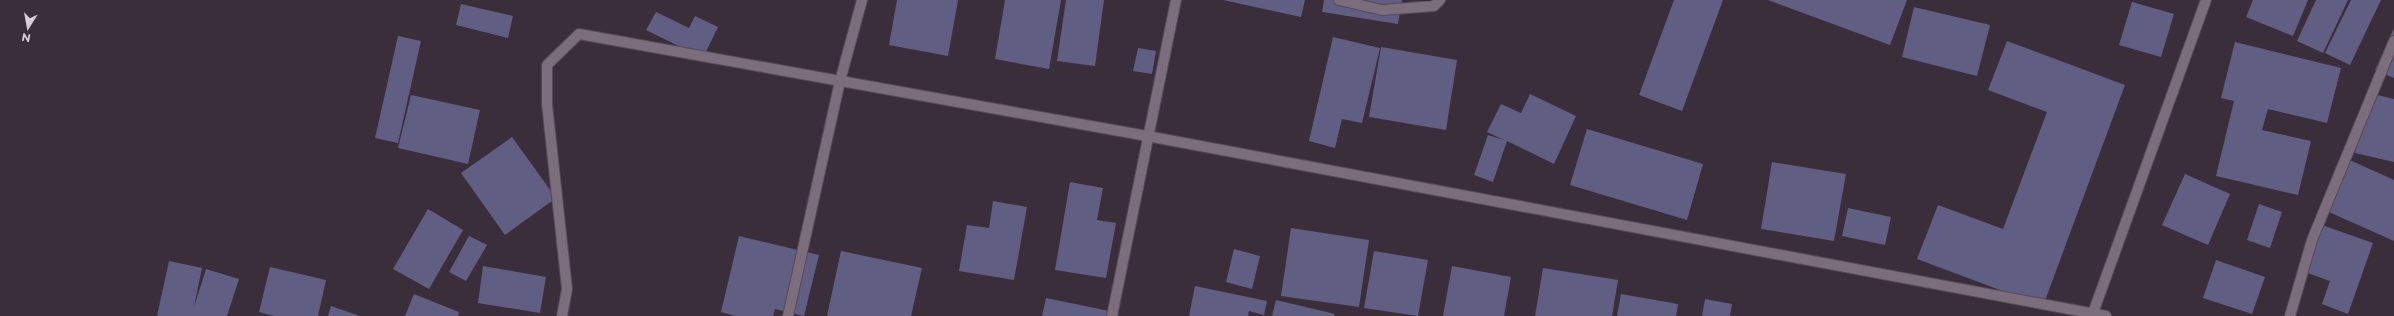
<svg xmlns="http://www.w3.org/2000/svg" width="2394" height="316" viewBox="0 0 2394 316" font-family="Montserrat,sans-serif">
	<rect width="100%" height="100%" fill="#3b2e3b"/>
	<!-- building -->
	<g fill="#605e82">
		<polygon points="897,0 958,0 948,56 889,45"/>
		<polygon points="1005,0 1061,0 1049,69 995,59"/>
		<polygon points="1066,0 1104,0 1095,66 1057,61"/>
		<polygon points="1223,0 1305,0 1301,17"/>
		<polygon points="1324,0 1402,0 1398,24 1322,12"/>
		<polygon points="1674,0 1723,0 1682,111 1639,95"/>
		<polygon points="1768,0 1907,0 1890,45"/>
		<polygon points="2253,0 2308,0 2293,36 2246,17"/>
		<polygon points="2316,0 2348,0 2323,53 2297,41"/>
		<polygon points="2351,0 2381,0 2350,65 2325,53"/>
		<polygon points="2132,2 2174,14 2161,57 2119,45"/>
		<polygon points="461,4 513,16 508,38 456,25"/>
		<polygon points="1914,7 1990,25 1977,76 1902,57"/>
		<polygon points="656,12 689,28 695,16 718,27 703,58 646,30"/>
		<polygon points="2394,28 2394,78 2375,70"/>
		<polygon points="398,36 421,41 398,143 375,138"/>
		<polygon points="1333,37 1380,48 1362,123 1342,119 1335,148 1309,141"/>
		<polygon points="2007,41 2125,85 2043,306 1917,259 1938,205 2003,229 2047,112 1988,90"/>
		<polygon points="2235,42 2341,68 2327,123 2268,109 2262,130 2311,141 2298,195 2216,176 2234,101 2221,98"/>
		<polygon points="1381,47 1457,60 1446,130 1369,117"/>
		<polygon points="1138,48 1156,51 1152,74 1133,71"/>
		<polygon points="2369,93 2394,99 2394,162 2355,153"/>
		<polygon points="1530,94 1576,116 1554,164 1507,141 1493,182 1474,175 1488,135 1504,140 1487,132 1501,104 1521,113"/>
		<polygon points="411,95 480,110 468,164 398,148"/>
		<polygon points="1587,129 1703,164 1687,220 1570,185"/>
		<polygon points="512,137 556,198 505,235 461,173"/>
		<polygon points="2343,157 2394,180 2394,241 2320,208"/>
		<polygon points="1772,162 1846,174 1834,241 1761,229"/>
		<polygon points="2185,174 2230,194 2208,245 2162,225"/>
		<polygon points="1070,182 1103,188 1097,220 1116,223 1106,278 1055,270"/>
		<polygon points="993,201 1027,207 1014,280 959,271 967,225 989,228"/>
		<polygon points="2259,204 2282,212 2270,248 2247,240"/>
		<polygon points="1848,208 1891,217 1885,245 1842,236"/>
		<polygon points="428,209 463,230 429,289 393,269"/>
		<polygon points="2319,224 2373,243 2348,314 2322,304 2330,281 2302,271"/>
		<polygon points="1291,228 1369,240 1359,307 1281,296"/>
		<polygon points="469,236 487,245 466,281 449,272"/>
		<polygon points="739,236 819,255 804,316 775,309 773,316 735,316 721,312"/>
		<polygon points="1234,249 1260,256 1252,289 1226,282"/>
		<polygon points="841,251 922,268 911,316 827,316"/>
		<polygon points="1374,251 1428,260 1418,316 1364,308"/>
		<polygon points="2216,260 2265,277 2252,314 2203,298"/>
		<polygon points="169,261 202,268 194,307 206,269 239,279 227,316 157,316"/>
		<polygon points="483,266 546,277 540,313 478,303"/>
		<polygon points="1452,266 1511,277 1504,316 1443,316"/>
		<polygon points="270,267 326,280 318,316 274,316 259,312"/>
		<polygon points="1543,268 1618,280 1612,316 1535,316"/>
		<polygon points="1195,286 1267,301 1264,315 1249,311 1248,316 1189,316"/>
		<polygon points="414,294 459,312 458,316 405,316"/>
		<polygon points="1621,294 1678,304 1676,316 1617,316"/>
		<polygon points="1046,298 1119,313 1118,316 1042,316"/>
		<polygon points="1705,299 1732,304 1730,315 1733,316 1702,316"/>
		<polygon points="1276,300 1335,314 1334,316 1272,316"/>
		<polygon points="331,306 360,316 328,316"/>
	</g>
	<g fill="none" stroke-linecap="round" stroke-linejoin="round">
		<!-- minor casing -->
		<g stroke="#554a55" stroke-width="12">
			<g id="minor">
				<polyline points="1339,0 1382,10 1434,6 1440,0"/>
				<polyline points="2093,313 2206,0"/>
				<polyline points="562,316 567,289 547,104 547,65 579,34 1147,136 2106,316"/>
				<polyline points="788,316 840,81 862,0"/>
				<polyline points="1112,316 1176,0"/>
				<polyline points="2290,316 2312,240 2394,41"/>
			</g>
		</g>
		<!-- minor -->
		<use href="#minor" stroke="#7b6d7b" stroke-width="10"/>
	</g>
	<!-- north arrow -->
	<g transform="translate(28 28) rotate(191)" stroke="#3b2e3b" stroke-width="3" paint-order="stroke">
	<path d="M0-3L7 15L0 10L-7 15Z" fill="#d7cfd7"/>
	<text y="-6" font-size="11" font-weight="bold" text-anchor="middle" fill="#d7cfd7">N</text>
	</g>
</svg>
